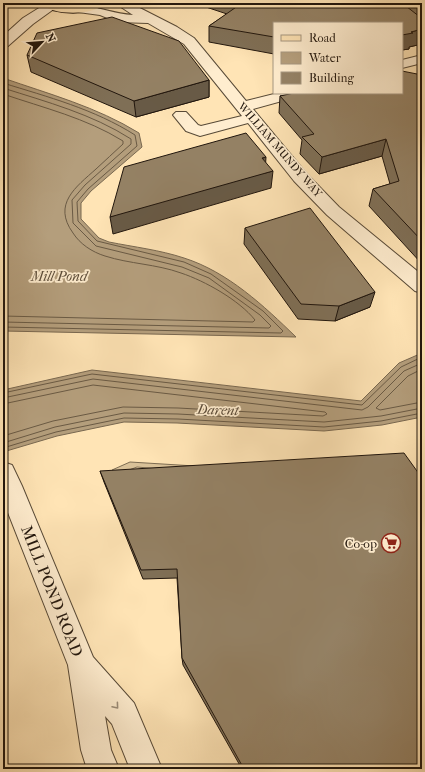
<svg xmlns="http://www.w3.org/2000/svg" width="425" height="772" viewBox="0 0 425 772" font-family="'IM FELL French Canon',serif">
	<rect width="100%" height="100%" fill="#ffe4b5"/>
	<filter id="stains"><feTurbulence type="fractalNoise" baseFrequency=".005" numOctaves="4"/><feColorMatrix values="0 0 0 0 .2 0 0 0 0 .09 0 0 0 0 .02 0 0 0 .5 -.17"/></filter>
	<radialGradient id="worn" r=".72"><stop offset=".6" stop-color="#630" stop-opacity="0"/><stop offset="1" stop-color="#630" stop-opacity=".3"/></radialGradient>
	<!-- green -->
	<polygon fill="#d9c198" stroke="#7d6c52" points="130,462 195,466 181,471 137,467 116,475 112,470"/>
	<!-- water -->
	<g fill="#b49e7c" stroke="#796850">
		<path d="M3,78C49,94 97,107 139,133L142,147L91,191L81,203V219L99,238L109,242C134,247 160,250 184,258C228,272 264,306 296,337L3,331Z"/>
		<polygon points="422,353 422,417 382,425 324,431 177,423 124,422 57,436 3,452 3,390 92,370 361,401 399,363"/>
	</g>
	<g fill="none" stroke-linecap="round" stroke-linejoin="round">
		<!-- shore -->
		<g stroke="#6a5a44" stroke-width="1">
			<path d="M3,83C48,97 94,109 135,135L137,146L88,189L77,202L78,221L97,241L184,262L211,274L263,311L283,331L281,333L3,327"/>
			<path d="M3,88C47,102 92,114 131,139V144L85,185L72,200L73,223L96,246L182,267L209,278L260,315L271,326L269,328L3,322"/>
			<path d="M3,94C44,108 86,118 123,141V144C114,152 105,161 96,169C76,187 52,204 73,233C80,244 92,252 105,256C130,264 156,264 181,273C205,281 239,300 255,320L253,322L3,316"/>
			<polyline points="422,369 408,376 376,408 380,410 422,402"/>
			<polyline points="3,393 92,374 362,405 401,367 422,357"/>
			<polyline points="3,398 93,379 362,410 368,407 404,371 422,363"/>
			<polyline points="3,404 93,385 325,412 327,414 323,416 178,408 123,407 53,421 3,436"/>
			<polyline points="3,443 55,427 124,413 178,414 324,422 381,416 422,408"/>
			<polyline points="3,448 56,432 124,418 178,419 324,427 381,421 422,413"/>
		</g>
		<!-- minor casing -->
		<g stroke="#584a37" stroke-width="2">
			<g id="minor">
				<polygon points="47,3 57,3 58,6 33,24 8,46 3,47 3,36 23,18"/>
				<path d="M115,3H130L177,27L194,38L246,101L278,93H302L300,96L253,109L306,173L339,207L422,275V293L415,291L327,215L294,181L248,123L200,136L186,131L173,115L176,112H186L198,125L201,126L242,116L184,44L148,23L117,22L100,15L78,12L77,9L83,5C100,8 116,14 133,15Z"/>
				<polygon points="422,55 422,63 402,68 402,60"/>
				<polygon points="3,462 12,465 22,486 93,657 134,703 162,769 130,769 112,724 105,716 111,750 119,769 87,769 81,750 68,665 3,500"/>
			</g>
		</g>
		<!-- major casing -->
		<g stroke="#21160d" stroke-width="2">
			<path id="major" d="M41,3L73,6L105,3C96,16 50,16 41,3Z"/>
		</g>
		<!-- minor -->
		<use href="#minor" fill="#ffedcf" fill-rule="evenodd"/>
		<!-- major -->
		<use href="#major" fill="#ffe4b5" fill-rule="evenodd"/>
	</g>
	<!-- wall -->
	<g fill="#7f6f56" stroke="#21160d">
		<polygon points="194,3 422,3 422,44 409,47 409,49 402,50 402,23 274,23 274,54 209,42 209,26 227,14"/>
		<polygon points="27,55 209,80 209,97 136,117 31,72"/>
		<polygon points="422,75 422,264 369,206 373,189 390,184 382,156 319,174 300,154 302,140 279,113 280,96"/>
		<polygon points="245,228 370,307 335,321 298,319 244,244"/>
		<polygon points="100,471 422,769 242,769 183,665 182,658 177,578 143,579 104,482"/>
	</g>
	<!-- shaded-wall -->
	<g fill="#685a46" stroke="#21160d">
		<polygon points="422,29 422,44 409,47 409,49 402,50 402,35 411,32"/>
		<polygon points="209,80 209,97 136,117 134,101"/>
		<polygon points="386,139 382,156 319,174 322,157"/>
		<polygon points="266,157 265,173 273,171 271,188 113,234 110,217"/>
		<polygon points="375,292 370,307 335,321 339,306"/>
	</g>
	<!-- building -->
	<g fill="#948164" stroke="#21160d">
		<polygon points="241,3 402,3 420,17 422,18 422,29 411,32 413,33 402,35 402,23 274,23 274,37 209,26 242,3"/>
		<polygon points="112,17 179,41 209,80 134,101 27,55 37,33"/>
		<polygon points="402,71 422,75 422,241 373,189 399,181 386,139 322,157 302,137 314,134 280,96 294,93 402,93"/>
		<polygon points="246,133 266,157 262,158 273,171 110,217 124,167"/>
		<polygon points="310,208 375,292 339,306 301,304 245,228"/>
		<polygon points="404,453 422,478 422,769 244,769 182,658 177,569 141,570 100,471"/>
	</g>
	<!-- one-way arrows -->
	<defs><path id="oneway-chevron" d="M-2-3.5L2.5 0L-2 3.5" fill="none" stroke-width="1.6" stroke-linecap="round" stroke-linejoin="round"/></defs>
	<use stroke="#9b8c78" href="#oneway-chevron" transform="translate(116 706) rotate(50)"/>
	<!-- icons -->
	<defs>
		<g id="supermarket-ring" transform="scale(1)"><circle r="9.5" fill="#ffedcf" stroke="#8f2418" stroke-width="1.5"/><path d="M-6-5.5h2.5l.6 2H6L4.5 2H-2.5L-4.4-4H-6ZM-1.5 3.2a1.3 1.3 0 1 0 .1 0ZM3 3.2a1.3 1.3 0 1 0 .1 0Z" fill="#8f2418"/></g>
	</defs>
	<g fill-rule="evenodd">
		<use href="#supermarket-ring" x="391" y="543"/>
	</g>
	<g text-anchor="middle" dominant-baseline="central" stroke-width="3.5" stroke-linejoin="round" paint-order="stroke">
		<!-- far-street labels -->
		<g font-size="11" fill="#21160d" stroke="#ffedcf">
			<text transform="translate(280 150) rotate(49)">WILLIAM MUNDY WAY</text>
		</g>
		<!-- poi labels -->
		<g font-size="13" fill="#21160d" stroke="#ffedcf" text-anchor="end">
			<text x="377" y="543">Co-op</text>
		</g>
		<!-- water labels -->
		<g font-size="14" font-style="italic" fill="#5c4c39" stroke="#ffedcf">
			<text x="59" y="276">Mill Pond</text>
			<text transform="translate(218 410) rotate(2)">Darent</text>
		</g>
		<!-- near-street labels -->
		<g font-size="16" fill="#21160d" stroke="#ffedcf">
			<text transform="translate(52 591) rotate(68)">MILL POND ROAD</text>
		</g>
	</g>
	<!-- margin -->
	<rect width="425" height="772" fill="none" stroke="#ffe4b5" stroke-width="16"/>
	<rect x="4" y="4" width="417" height="764" fill="none" stroke="#21160d" stroke-width="2"/>
	<rect x="8" y="8" width="409" height="756" fill="none" stroke="#21160d"/>
	<!-- legend -->
	<rect x="273" y="22" width="130" height="72" fill="#ffedcf" stroke="#a69781"/>
	<rect x="281" y="35" width="20" height="6" fill="#ffe4b5" stroke="#a69781"/>
	<text x="309" y="42" font-size="12" fill="#21160d">Road</text>
	<rect x="281" y="52" width="20" height="12" fill="#b49e7c" stroke="#a69781"/>
	<text x="309" y="62" font-size="12" fill="#21160d">Water</text>
	<rect x="281" y="72" width="20" height="12" fill="#948164" stroke="#a69781"/>
	<text x="309" y="82" font-size="12" fill="#21160d">Building</text>
	<!-- north arrow -->
	<g transform="translate(42 42) rotate(64)" stroke="#ffedcf" stroke-width="3" paint-order="stroke">
	<path d="M0-3L7 15L0 10L-7 15Z" fill="#21160d"/>
	<text y="-6" font-size="11" font-weight="bold" text-anchor="middle" fill="#21160d">N</text>
	</g>
	<rect width="100%" height="100%" filter="url(#stains)"/>
	<rect width="100%" height="100%" fill="url(#worn)"/>
</svg>
